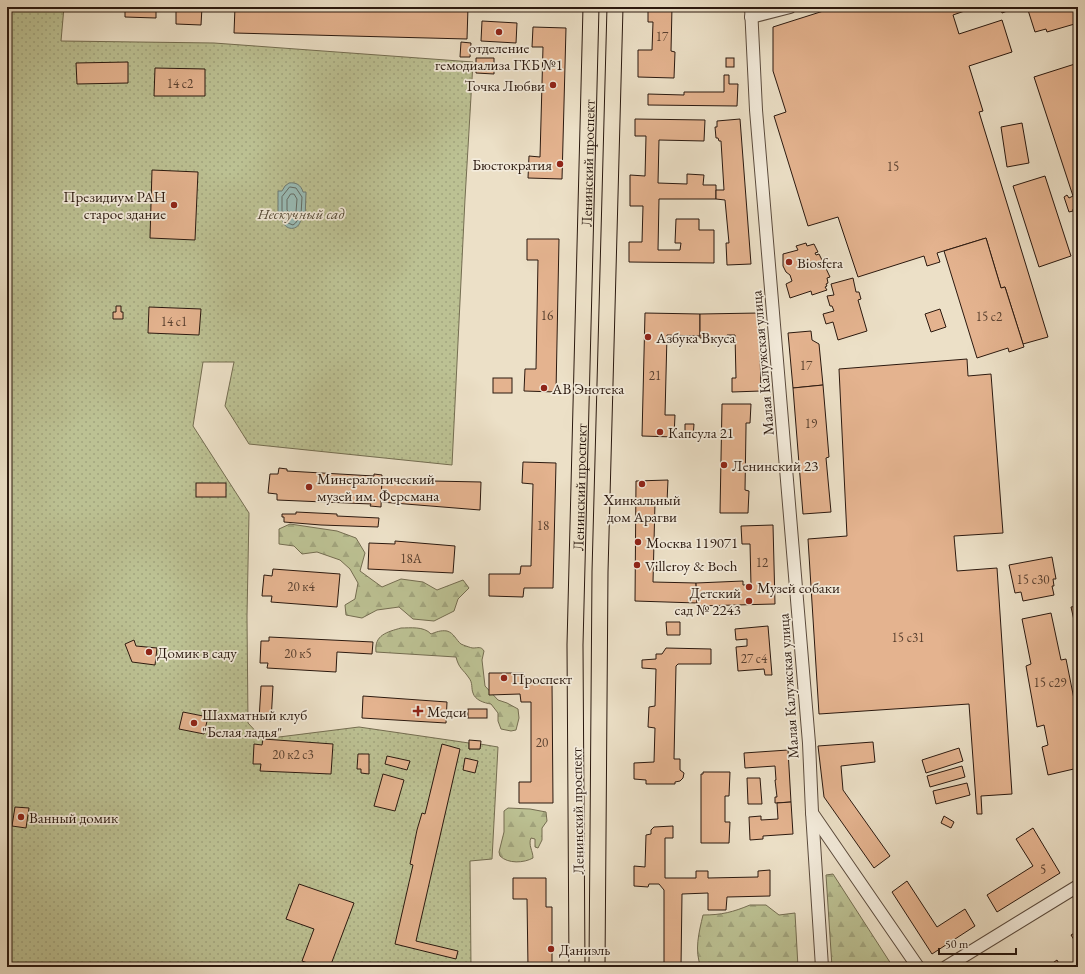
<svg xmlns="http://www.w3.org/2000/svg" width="1085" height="974" viewBox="0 0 1085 974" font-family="'EB Garamond',serif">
	<defs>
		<pattern id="forest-firs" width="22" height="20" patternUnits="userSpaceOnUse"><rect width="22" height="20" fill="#bcc193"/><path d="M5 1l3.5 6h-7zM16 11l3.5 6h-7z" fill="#a2a57e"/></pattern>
		<pattern id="park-dots" width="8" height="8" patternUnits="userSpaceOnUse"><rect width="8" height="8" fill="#bcc193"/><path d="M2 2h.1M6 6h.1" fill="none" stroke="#a2a57e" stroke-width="1.8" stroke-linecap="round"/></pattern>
	</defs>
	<rect width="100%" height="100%" fill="#ece0c7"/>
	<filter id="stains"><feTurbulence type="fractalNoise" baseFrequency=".005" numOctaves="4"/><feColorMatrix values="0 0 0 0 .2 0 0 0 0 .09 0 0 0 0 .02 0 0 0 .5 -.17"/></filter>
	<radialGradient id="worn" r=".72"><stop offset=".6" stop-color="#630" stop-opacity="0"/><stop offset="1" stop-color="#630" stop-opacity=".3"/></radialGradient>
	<!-- forest -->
	<g fill="url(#forest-firs)" stroke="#746d51">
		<polygon points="290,524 337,531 356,538 365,553 360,571 382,587 401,579 423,582 437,590 463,580 469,588 458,599 454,611 434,621 413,619 399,607 377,610 362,618 346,615 345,605 355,599 358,583 350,569 340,560 317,552 302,554 294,546 279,544 279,529"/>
		<path d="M401,628C410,628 424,626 431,634C436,632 441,630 447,631C454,633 456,640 461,644C463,645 471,648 473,648C478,648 481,646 484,651L482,660L485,686L498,700L507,703L518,709L519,718L516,730L511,731L501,729L498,721V713L491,704C484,703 475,700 473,693C471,688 473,683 469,678C463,669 459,669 456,657L376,652C374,635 387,632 401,628Z"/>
		<path d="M508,808L530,809L546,812L547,821L542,828V840L538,848L535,847V839L531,838C528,845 533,851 533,858C524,863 508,864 500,856L499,852L504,832V811Z"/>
		<polygon points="833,874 893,967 832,967 826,875"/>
		<path d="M750,905H766L779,915L795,913L798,967H701C694,951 699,932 703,915C722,915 733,912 750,905Z"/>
	</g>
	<!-- park -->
	<polygon fill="url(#park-dots)" stroke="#746d51" points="7,7 64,7 61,41 214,43 473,62 465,199 452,465 249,444 225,406 234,362 203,362 193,426 249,513 247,616 248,723 263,739 359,727 469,743 469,749 480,749 480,744 498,747 492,859 470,861 471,967 7,967"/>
	<!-- water -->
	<path fill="#99bdb8" stroke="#6d7b74" d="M289,183C296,182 301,185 303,192H306L305,220L301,219C299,232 284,231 282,219L278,218V191H282L285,186Z"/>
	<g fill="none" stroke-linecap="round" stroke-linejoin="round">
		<!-- shore -->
		<g stroke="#626b64" stroke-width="1">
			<path d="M290,187L296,188L302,197L301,215C298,218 297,223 293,225L288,223L286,217L282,213V197Z"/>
			<polygon points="291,194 294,194 297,199 296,212 292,216 287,210 287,200"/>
		</g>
	</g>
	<!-- building -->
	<g fill="#e4b38f" stroke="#2b190f">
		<polygon points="125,7 156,7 156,18 125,17"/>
		<polygon points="176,7 202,7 201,25 176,24"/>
		<polygon points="235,7 468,7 467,39 234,33"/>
		<polygon points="653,7 672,7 671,51 675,52 674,78 638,77 638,50 652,50 653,22 648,22 648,9 653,9"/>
		<polygon points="836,7 976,7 953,15 959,34 1002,20 1012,52 969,66 983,111 979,112 1048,337 1023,344 1005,287 1001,288 986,238 937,253 940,262 927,266 924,256 858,277 838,217 808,226 774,116 786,112 773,71 773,27"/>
		<polygon points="1000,7 1015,7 1015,8 1002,13"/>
		<polygon points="1027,7 1078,7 1078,23 1047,32 1046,29 1035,32"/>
		<polygon points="482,21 517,23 516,43 481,41"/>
		<polygon points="533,27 566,28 562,179 528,178 529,156 540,157 543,47 532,47"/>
		<polygon points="461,42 471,43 470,57 460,57"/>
		<polygon points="476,58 494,58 494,74 476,73"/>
		<rect x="726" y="58" width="8" height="9"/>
		<polygon points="128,62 128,83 77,84 76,63"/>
		<polygon points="1078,63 1078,208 1073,209 1073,211 1069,212 1064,197 1067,195 1069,198 1073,196 1034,77"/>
		<polygon points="155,68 205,69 205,96 154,96"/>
		<polygon points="724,75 729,75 729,84 738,84 737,106 648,105 648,94 684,95 684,92 724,92"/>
		<polygon points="635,119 705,120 704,141 659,140 658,183 687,184 687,174 704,175 703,185 716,185 716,199 659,199 658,250 680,250 681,243 675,243 676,219 699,219 699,230 714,230 714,263 629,262 629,242 642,242 643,206 630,206 630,175 645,176 646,136 635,136"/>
		<polygon points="740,119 751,264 727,265 726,243 729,243 725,200 716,199 716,190 724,190 721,141 719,141 718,138 716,138 715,127 717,127 717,121"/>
		<polygon points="1022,123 1029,163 1007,167 1001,127"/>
		<polygon points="152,170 198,172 195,240 150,238"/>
		<polygon points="1045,176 1071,256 1039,267 1013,186"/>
		<polygon points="986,238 1001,288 1005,287 1024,347 1009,352 1008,348 977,358 944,251"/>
		<polygon points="527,239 559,239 556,392 524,391 525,369 536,369 538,260 527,260"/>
		<polygon points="806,243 807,246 814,244 818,252 815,253 816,255 819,254 822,260 830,277 827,278 828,283 826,284 827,286 825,287 827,290 812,295 811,291 790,298 786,284 792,281 790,275 786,272 783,266 783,254 798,250 796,246"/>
		<polygon points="853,278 856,292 859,292 861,299 858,300 867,331 838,340 833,322 826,324 823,314 834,311 832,306 830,306 827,296 834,295 831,284"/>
		<polygon points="116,306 121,306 121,312 123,312 123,319 113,319 113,312 116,312"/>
		<polygon points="149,307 201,309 199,335 148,333"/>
		<polygon points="940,309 946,327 931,332 925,314"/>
		<polygon points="645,313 700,314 700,336 667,335 665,415 675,415 674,437 642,436"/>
		<polygon points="759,313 761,391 732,392 732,378 736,378 735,335 727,335 727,337 700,338 700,314"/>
		<polygon points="811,331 812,340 819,344 823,385 793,388 788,333"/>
		<polygon points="967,359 968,376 991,374 1003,533 954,536 957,571 997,568 1012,794 981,796 982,814 977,814 969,704 819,714 808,539 847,536 839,369"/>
		<rect x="493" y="378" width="19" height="15"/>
		<polygon points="823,385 829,457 826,458 831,512 803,514 793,388"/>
		<polygon points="722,404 751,404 750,423 746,423 746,428 745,490 749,491 748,513 720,513"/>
		<polygon points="685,424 694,424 693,438 685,437"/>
		<polygon points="523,462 556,463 553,588 524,588 523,597 489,596 489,574 520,574 521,566 531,566 533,484 522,483"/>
		<polygon points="279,468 287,469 287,471 374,476 374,474 382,475 381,507 370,506 371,504 277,500 277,494 268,493 269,483 270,474 278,474"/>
		<polygon points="382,480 481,482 480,510 381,502"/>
		<polygon points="668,480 667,502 655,502 653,582 696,583 697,603 635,601 636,481"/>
		<rect x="196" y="483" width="30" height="14"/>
		<polygon points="296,512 337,514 337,516 379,518 378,527 321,525 284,522 284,517 282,517 282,514 296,514"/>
		<polygon points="773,525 775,604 697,606 696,583 743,581 743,585 751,585 750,544 742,544 741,526"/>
		<polygon points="395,541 455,546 453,573 368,569 369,543 395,544"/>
		<polygon points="1052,557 1056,579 1053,579 1054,586 1052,586 1054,595 1023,601 1021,592 1015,593 1009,565"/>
		<polygon points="273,569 340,574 337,607 271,602 272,596 262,596 264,575 272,576"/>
		<polygon points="1078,606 1078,638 1071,607"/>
		<polygon points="1051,613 1061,660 1066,659 1078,719 1078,768 1048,775 1042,747 1048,745 1044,725 1037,727 1026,666 1031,664 1022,619"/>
		<polygon points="666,622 680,622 680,635 667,635"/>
		<polygon points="768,626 772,675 765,675 764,669 738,671 736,647 747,646 747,639 736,640 735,629"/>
		<polygon points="269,637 373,642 372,654 337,652 336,672 267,668 268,663 260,663 261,641 269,641"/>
		<polygon points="134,640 136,646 157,648 155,665 132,662 125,644"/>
		<polygon points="666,648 711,649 711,664 678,664 676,666 674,759 680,759 680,770 684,773 683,778 680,781 675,782 675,784 646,784 646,780 634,779 634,763 654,762 655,728 648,727 649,707 655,706 656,669 642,668 642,660 656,659 656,654 662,654"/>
		<polygon points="489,673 524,673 524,682 552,682 553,803 519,803 519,782 531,782 531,702 521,702 520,694 489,695"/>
		<polygon points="261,686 273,686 271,721 259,720"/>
		<polygon points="363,696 447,702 446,723 362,718"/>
		<rect x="468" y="709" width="19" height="9"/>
		<polygon points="183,712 208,717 204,734 179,729"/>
		<polygon points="263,739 333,744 331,774 260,771 261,764 253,764 254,744 262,745"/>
		<polygon points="469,740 481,741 480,749 469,749"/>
		<polygon points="873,742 875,762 841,766 843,790 890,856 874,868 824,797 818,746"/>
		<polygon points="442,744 460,749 416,941 458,951 456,959 395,944 413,865 410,864 417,830 422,813 425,814"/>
		<polygon points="959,748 963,761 926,773 922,760"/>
		<polygon points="788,750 791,802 775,803 775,797 777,797 775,780 776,780 775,766 745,768 744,753"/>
		<polygon points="358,754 369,754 369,774 361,773 361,769 357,769"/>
		<polygon points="387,756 410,761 407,770 385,764"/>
		<polygon points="465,758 478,761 475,773 463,770"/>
		<polygon points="962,766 965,777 930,787 927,776"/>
		<polygon points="703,772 730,772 729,796 725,796 725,822 730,822 729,843 701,843 701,774 703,774"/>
		<polygon points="383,774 404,780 395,811 374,806"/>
		<polygon points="747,778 760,778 762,804 748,804"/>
		<polygon points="967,783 970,795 936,804 933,791"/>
		<polygon points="791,802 793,834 763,836 763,839 750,840 749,817 761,816 761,820 778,819 777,803"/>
		<polygon points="15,807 29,808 26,828 12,826"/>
		<polygon points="944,816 954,822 951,828 941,823"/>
		<polygon points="673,826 673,838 665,838 665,878 696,878 696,871 708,871 708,878 758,877 758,871 770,870 770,896 727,897 726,910 708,910 708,893 682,894 681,967 664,967 664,890 659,884 649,884 648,887 634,886 634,866 645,867 646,835 651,834 651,830 654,827"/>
		<polygon points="1033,828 1060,873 997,912 987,895 1033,866 1016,839"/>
		<polygon points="513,878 546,878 546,907 552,907 552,967 528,967 527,899 513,899"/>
		<polygon points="907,881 937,927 965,909 975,926 932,954 892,892"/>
		<polygon points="299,884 354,903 330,967 319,967 302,961 314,929 286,919"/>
		<polygon points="1078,931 1078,946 1071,935"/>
		<polygon points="1057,960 1061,967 1047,967"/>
	</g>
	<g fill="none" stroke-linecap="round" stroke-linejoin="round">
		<!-- minor casing -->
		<g stroke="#5b4b3d" stroke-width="14">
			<g id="minor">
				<polyline points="751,7 756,110 809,743 812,812 822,967"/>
				<polyline points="751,17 790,7"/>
				<polyline points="812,813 918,967"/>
				<polyline points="946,967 1078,886"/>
			</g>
		</g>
		<!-- major casing -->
		<g stroke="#2b190f" stroke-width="17">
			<g id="major">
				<path id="s1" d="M577,967L575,645L591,7"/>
				<polyline points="597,967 600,572 615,7"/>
			</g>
		</g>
		<!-- minor -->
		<use href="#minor" stroke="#f3ebdb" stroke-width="12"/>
		<!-- major -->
		<use href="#major" stroke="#ece0c7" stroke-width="15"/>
	</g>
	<!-- markers -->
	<g fill="#8f2418" stroke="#f3ebdb" stroke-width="1.5">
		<circle cx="499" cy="32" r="4"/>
		<circle cx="553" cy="85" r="4"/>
		<circle cx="560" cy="164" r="4"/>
		<circle cx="174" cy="205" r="4"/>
		<circle cx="789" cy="262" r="4"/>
		<circle cx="648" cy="337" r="4"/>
		<circle cx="544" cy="388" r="4"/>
		<circle cx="660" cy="432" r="4"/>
		<circle cx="724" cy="465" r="4"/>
		<circle cx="642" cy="484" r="4"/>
		<circle cx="309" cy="487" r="4"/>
		<circle cx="638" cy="542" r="4"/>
		<circle cx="637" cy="565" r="4"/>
		<circle cx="749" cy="587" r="4"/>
		<circle cx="749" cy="601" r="4"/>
		<circle cx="149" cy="652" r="4"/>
		<circle cx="504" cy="678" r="4"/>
		<path d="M416 705h4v4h4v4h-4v4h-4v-4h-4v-4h4z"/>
		<circle cx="194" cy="723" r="4"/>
		<circle cx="21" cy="817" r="4"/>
		<circle cx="551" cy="949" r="4"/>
	</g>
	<g text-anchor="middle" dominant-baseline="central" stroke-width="3.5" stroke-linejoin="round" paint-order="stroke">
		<!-- number labels -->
		<g font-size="13" fill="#59402f">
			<text x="662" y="36">17</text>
			<text x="180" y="83">14 с2</text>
			<text x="893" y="166">15</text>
			<text x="547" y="315">16</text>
			<text x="989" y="316">15 с2</text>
			<text x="174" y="321">14 с1</text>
			<text x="806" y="365">17</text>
			<text x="655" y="375">21</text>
			<text x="811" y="423">19</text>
			<text x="543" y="525">18</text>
			<text x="411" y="558">18А</text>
			<text x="762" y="562">12</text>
			<text x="1033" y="579">15 с30</text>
			<text x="301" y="586">20 к4</text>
			<text x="908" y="637">15 с31</text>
			<text x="298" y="653">20 к5</text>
			<text x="754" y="658">27 с4</text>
			<text x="1050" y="682">15 с29</text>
			<text x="542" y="742">20</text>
			<text x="293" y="754">20 к2 с3</text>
			<text x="1043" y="869">5</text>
		</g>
		<!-- poi labels -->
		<g font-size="15" fill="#2b190f" stroke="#f3ebdb" text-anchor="start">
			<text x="499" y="47" text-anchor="middle">отделение<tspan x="499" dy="17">гемодиализа ГКБ №1</tspan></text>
			<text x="545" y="85" text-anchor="end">Точка Любви</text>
			<text x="552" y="164" text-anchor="end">Бюстократия</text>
			<text x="166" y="196" text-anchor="end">Президиум РАН<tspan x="166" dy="17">старое здание</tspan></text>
			<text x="797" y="262">Biosfera</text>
			<text x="656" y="337">Азбука Вкуса</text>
			<text x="552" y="388">АВ Энотека</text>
			<text x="668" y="432">Капсула 21</text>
			<text x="732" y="465">Ленинский 23</text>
			<text x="317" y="478">Минералогический<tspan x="317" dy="17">музей им. Ферсмана</tspan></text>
			<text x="642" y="499" text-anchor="middle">Хинкальный<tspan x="642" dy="17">дом Арагви</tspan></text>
			<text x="646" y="542">Москва 119071</text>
			<text x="645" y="565">Villeroy &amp; Boch</text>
			<text x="757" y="587">Музей собаки</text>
			<text x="741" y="592" text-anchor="end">Детский<tspan x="741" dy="17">сад № 2243</tspan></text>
			<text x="157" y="652">Домик в саду</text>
			<text x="512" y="678">Проспект</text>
			<text x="427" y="711">Медси</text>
			<text x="202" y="714">Шахматный клуб<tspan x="202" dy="17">"Белая ладья"</tspan></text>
			<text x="29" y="817">Ванный домик</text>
			<text x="559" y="949">Даниэль</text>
		</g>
		<!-- street labels -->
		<g font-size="15" fill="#2b190f" stroke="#f3ebdb">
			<text stroke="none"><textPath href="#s1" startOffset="804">Ленинский проспект</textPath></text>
			<text transform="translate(762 363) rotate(-95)">Малая Калужская улица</text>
			<text stroke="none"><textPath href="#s1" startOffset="480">Ленинский проспект</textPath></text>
			<text transform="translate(788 686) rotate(-94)">Малая Калужская улица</text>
			<text transform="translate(577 811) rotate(-91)">Ленинский проспект</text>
		</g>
		<!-- park labels -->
		<g font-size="15" font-style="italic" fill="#564b37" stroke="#f3ebdb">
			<text x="301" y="213">Нескучный сад</text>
		</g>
	</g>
	<!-- margin -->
	<rect width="1085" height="974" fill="none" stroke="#ece0c7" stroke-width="24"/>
	<rect x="8" y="8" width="1069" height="958" fill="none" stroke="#2b190f" stroke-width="2"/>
	<rect x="12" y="12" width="1061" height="950" fill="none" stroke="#2b190f"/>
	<!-- scale -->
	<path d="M939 948v6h77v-6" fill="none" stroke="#2b190f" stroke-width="2"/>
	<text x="945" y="948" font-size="12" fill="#2b190f" stroke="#f3ebdb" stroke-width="3" paint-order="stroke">50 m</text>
	<rect width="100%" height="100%" filter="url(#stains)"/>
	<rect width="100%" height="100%" fill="url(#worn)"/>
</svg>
